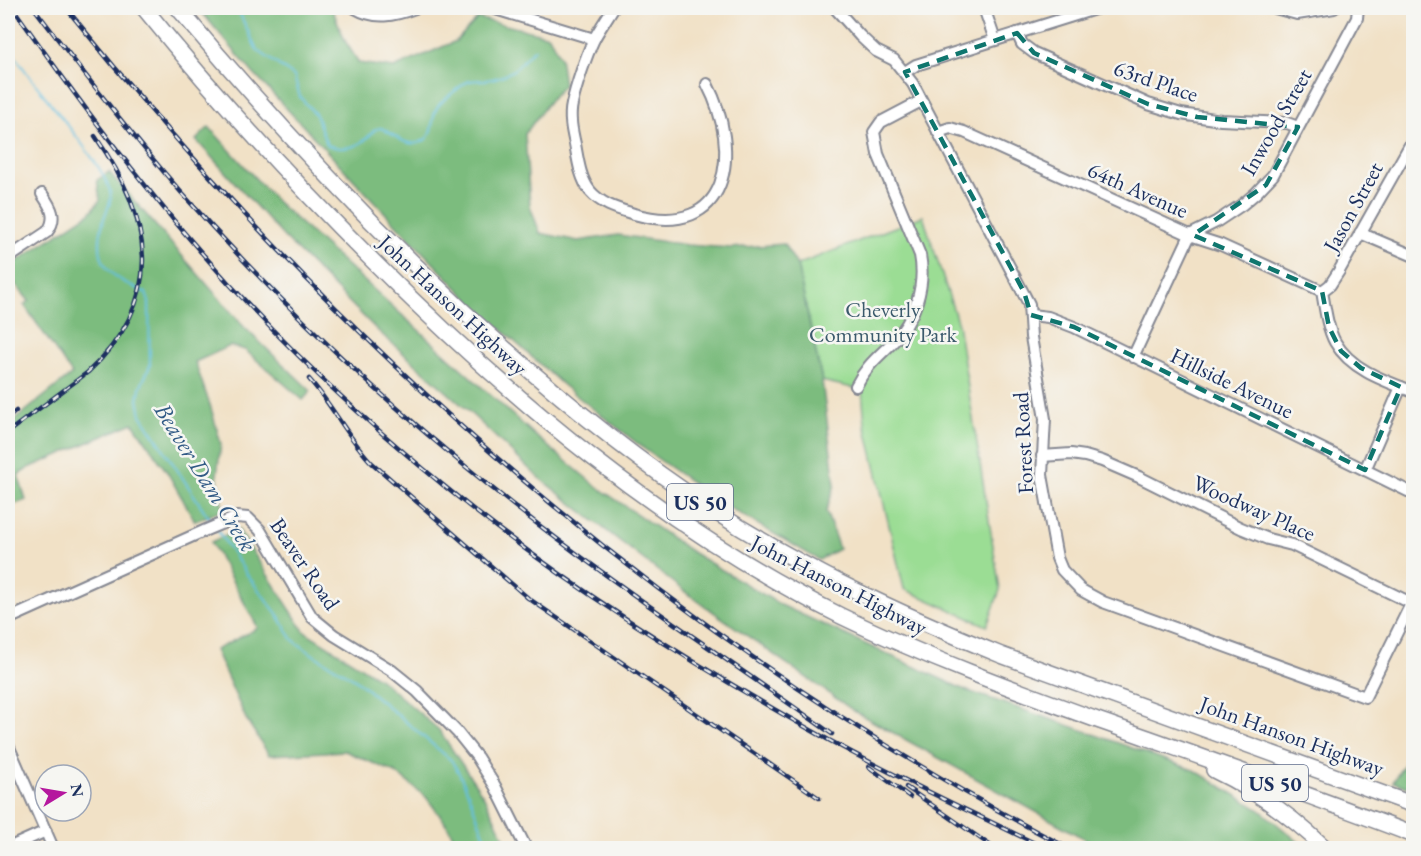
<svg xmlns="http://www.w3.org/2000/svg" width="1421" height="856" viewBox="0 0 1421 856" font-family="'EB Garamond',serif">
	<rect width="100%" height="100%" fill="#f6f6f2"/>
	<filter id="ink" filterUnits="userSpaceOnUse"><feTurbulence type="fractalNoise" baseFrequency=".0167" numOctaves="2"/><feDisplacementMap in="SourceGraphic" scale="12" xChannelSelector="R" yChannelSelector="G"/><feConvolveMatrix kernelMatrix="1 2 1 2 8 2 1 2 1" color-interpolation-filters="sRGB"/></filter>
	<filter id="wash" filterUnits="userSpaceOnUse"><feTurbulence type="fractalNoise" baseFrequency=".008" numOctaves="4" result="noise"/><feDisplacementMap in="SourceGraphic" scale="24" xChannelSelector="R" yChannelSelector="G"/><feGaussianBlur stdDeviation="1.35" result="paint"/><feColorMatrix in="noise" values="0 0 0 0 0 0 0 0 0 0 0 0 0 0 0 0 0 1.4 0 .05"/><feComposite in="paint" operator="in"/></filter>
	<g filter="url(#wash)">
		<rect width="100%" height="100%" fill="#f1e1c6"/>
		<!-- green -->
		<polygon fill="#9bdd94" stroke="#5b8679" stroke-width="1.5" points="923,216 958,324 1000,590 987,626 904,589 865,424 862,390 822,381 797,265"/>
		<!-- forest -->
		<g fill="#7cbc7e" stroke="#4c766e" stroke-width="1.5">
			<polygon points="198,8 332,8 345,41 359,63 394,68 456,41 478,18 549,36 560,57 564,85 550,100 525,134 530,206 540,233 578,241 618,235 687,245 731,248 784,244 797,265 822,381 835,485 826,511 839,549 819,560 718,501 647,451 564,386 473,304 403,232 253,73"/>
			<polygon points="209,127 277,202 538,438 596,486 695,554 781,605 965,690 1085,731 1196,771 1260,810 1306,848 1101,848 854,711 685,592 539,478 465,408 377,330 283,236 196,140"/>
			<polygon points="109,172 245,328 311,391 303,400 245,350 230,346 195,362 211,408 221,444 217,475 223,510 195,521 167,472 133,423 29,468 18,475 26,500 8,507 8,425 72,374 24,305 29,301 8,275 8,267 90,213 100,200 97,180"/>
			<polygon points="238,529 304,631 380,679 439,730 484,797 509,848 460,848 445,822 426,797 396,773 345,751 269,755 246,719 215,650 258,628 211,542"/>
			<polygon points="1413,748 1413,789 1393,782"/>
		</g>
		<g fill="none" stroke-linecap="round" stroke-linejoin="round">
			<!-- stream -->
			<g stroke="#63c0e1" stroke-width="2">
				<path d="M237,8L257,50L294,76L300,97L316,115L327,145C341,151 358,148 369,136C374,131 373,129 381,128C393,133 403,146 418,143C438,138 428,117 439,105C442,101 463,84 467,82C473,79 480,81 486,80C494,79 505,75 512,71C522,65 526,55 535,49"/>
				<path d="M8,46C30,80 58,111 82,144C92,158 105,174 110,191C113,203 105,211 103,222C92,265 109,276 146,293L149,302L150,366L140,388L138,400L141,415L213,524"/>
				<path d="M216,528L248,576L278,615L293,640L315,656L355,679L451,760C468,784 477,821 490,848"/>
			</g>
		</g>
	</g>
	<g filter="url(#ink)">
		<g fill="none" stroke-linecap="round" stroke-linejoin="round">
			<!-- minor casing -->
			<g stroke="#868892" stroke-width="14">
				<g id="minor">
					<path d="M355,8C375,20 394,16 415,8"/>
					<polyline points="492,8 594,39"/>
					<path d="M613,8C607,18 600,28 594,39C586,56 576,86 572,104C569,117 572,131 575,144C578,160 580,178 590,191C602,205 618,209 634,214C731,241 742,151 707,84"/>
					<polyline points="835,8 860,36 876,51 894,60 913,84 1029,304 1031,337 1045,419 1042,475 1057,558 1062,570 1081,590 1103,602 1365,697 1414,598"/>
					<polyline points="984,8 995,40"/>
					<polyline points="1275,8 1297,14 1334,8"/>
					<polyline points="1017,33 1022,44 1034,53 1148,104 1181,114 1221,120 1287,123 1298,127"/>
					<polyline points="905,72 916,65 1098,8"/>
					<polyline points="938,132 950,128 964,132 1190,235 1221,245 1322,291"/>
					<polyline points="1360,233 1414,256"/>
					<path d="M8,258L47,232C58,218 51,207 42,194"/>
					<polyline points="1322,291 1330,285 1339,271 1414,138"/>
					<path d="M1322,291C1325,308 1327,327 1335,342C1351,370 1385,381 1414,392"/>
					<polyline points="1031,315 1048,317 1074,327 1414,494"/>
					<polyline points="1133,357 1190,235 1216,222 1243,204 1256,193 1273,175 1357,18 1358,8"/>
					<path d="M856,386C866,366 877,358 892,343C915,320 926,286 920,255L878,154L874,132L881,122L921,101"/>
					<polyline points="1042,456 1071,454 1085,456 1102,461 1139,477 1241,528 1268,539 1292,545 1411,603"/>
					<polyline points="1365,470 1401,387"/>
					<polyline points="8,619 206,530 237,517 248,518 260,530 312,617 334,635 391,670 417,691 457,732 477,757 495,786 526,848"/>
					<polyline points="8,745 53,848"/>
					<polyline points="8,848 46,831"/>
				</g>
			</g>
			<!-- highway casing -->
			<g stroke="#868892" stroke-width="18">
				<g id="highway">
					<path d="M144,8C215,96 292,180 373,261C512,400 664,528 841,616C925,657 1012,689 1100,721C1204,758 1310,795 1414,835"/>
					<path d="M178,8C267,114 361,215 462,310C540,382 622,451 711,509C803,569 900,614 1001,655L1414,805"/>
					<path d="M1214,770C1256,790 1292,817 1325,848"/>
				</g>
			</g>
			<!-- minor -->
			<use href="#minor" stroke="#fff" stroke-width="10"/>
			<!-- highway -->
			<use href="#highway" stroke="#fff" stroke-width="15"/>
			<!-- rail casing -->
			<g stroke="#1b2f5e" stroke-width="4.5">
				<g id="rail">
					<path d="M13,8C70,89 129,169 194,244C278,342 374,431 474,510C579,593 693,664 809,729C885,772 966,810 1045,848"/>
					<path d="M34,8C81,70 129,132 180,191C275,299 380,398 492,488C600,576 719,653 832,734"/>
					<path d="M66,8C341,350 677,646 1068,848"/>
					<path d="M309,379C333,406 348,438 372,463L528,598L819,798"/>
					<polyline points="8,418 16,411"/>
					<path d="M8,432L88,372C168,297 152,218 95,136"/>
					<polyline points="869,767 910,797"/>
					<polyline points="906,787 994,848"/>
				</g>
			</g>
			<!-- rail -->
			<use href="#rail" stroke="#f6f6f2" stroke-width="2" stroke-dasharray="7" stroke-linecap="butt"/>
		</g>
	</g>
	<!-- marked area -->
	<path fill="none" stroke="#0f766e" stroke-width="4.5" stroke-dasharray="12 8" stroke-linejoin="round" d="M1017,33L1034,53L1148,104L1197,117L1298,127L1266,185L1193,235L1322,291L1329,327L1341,351L1361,368L1401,387L1365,470L1074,327L1031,315L1024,292L905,72Z"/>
	<g text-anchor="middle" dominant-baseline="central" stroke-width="5" stroke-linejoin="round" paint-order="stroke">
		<!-- shield labels -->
		<g fill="#f6f6f2" stroke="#5d6b8a" stroke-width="1.5">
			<rect x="667" y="484" width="66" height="36" rx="4.5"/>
			<rect x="1242" y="765" width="66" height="36" rx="4.5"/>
		</g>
		<g font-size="21" font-weight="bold" fill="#1b2f5e">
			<text x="700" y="502">US 50</text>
			<text x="1275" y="783">US 50</text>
		</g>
		<!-- street labels -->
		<g font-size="22" fill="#1b2f5e" stroke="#f6f6f2">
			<text transform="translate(1156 81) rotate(19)">63rd Place</text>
			<text transform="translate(1276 122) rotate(-60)">Inwood Street</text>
			<text transform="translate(1138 190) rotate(24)">64th Avenue</text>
			<text transform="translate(1353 207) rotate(-61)">Jason Street</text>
			<text transform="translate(453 305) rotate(43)">John Hanson Highway</text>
			<text transform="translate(1232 383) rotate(26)">Hillside Avenue</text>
			<text transform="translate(1023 443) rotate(-93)">Forest Road</text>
			<text transform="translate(1254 508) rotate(24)">Woodway Place</text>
			<text transform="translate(305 564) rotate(56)">Beaver Road</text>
			<text transform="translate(839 585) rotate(27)">John Hanson Highway</text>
			<text transform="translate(1292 736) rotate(20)">John Hanson Highway</text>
		</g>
		<!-- park labels -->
		<g font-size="22" fill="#3b5a6c" stroke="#f6f6f2">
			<text x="883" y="309">Cheverly<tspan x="883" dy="25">Community Park</tspan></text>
		</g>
		<!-- water labels -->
		<g font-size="24" font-style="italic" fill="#315a85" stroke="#f6f6f2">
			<text transform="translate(206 477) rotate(58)">Beaver Dam Creek</text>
		</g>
	</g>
	<!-- margin -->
	<rect width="1421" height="856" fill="none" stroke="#f6f6f2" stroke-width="30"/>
	<!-- north arrow -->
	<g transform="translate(63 793) rotate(79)"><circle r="28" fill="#f6f6f2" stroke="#9ea6b7" stroke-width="1.5"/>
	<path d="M0-4.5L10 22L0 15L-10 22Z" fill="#b5179e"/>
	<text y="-9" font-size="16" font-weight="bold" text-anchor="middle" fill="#1b2f5e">N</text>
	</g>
</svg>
